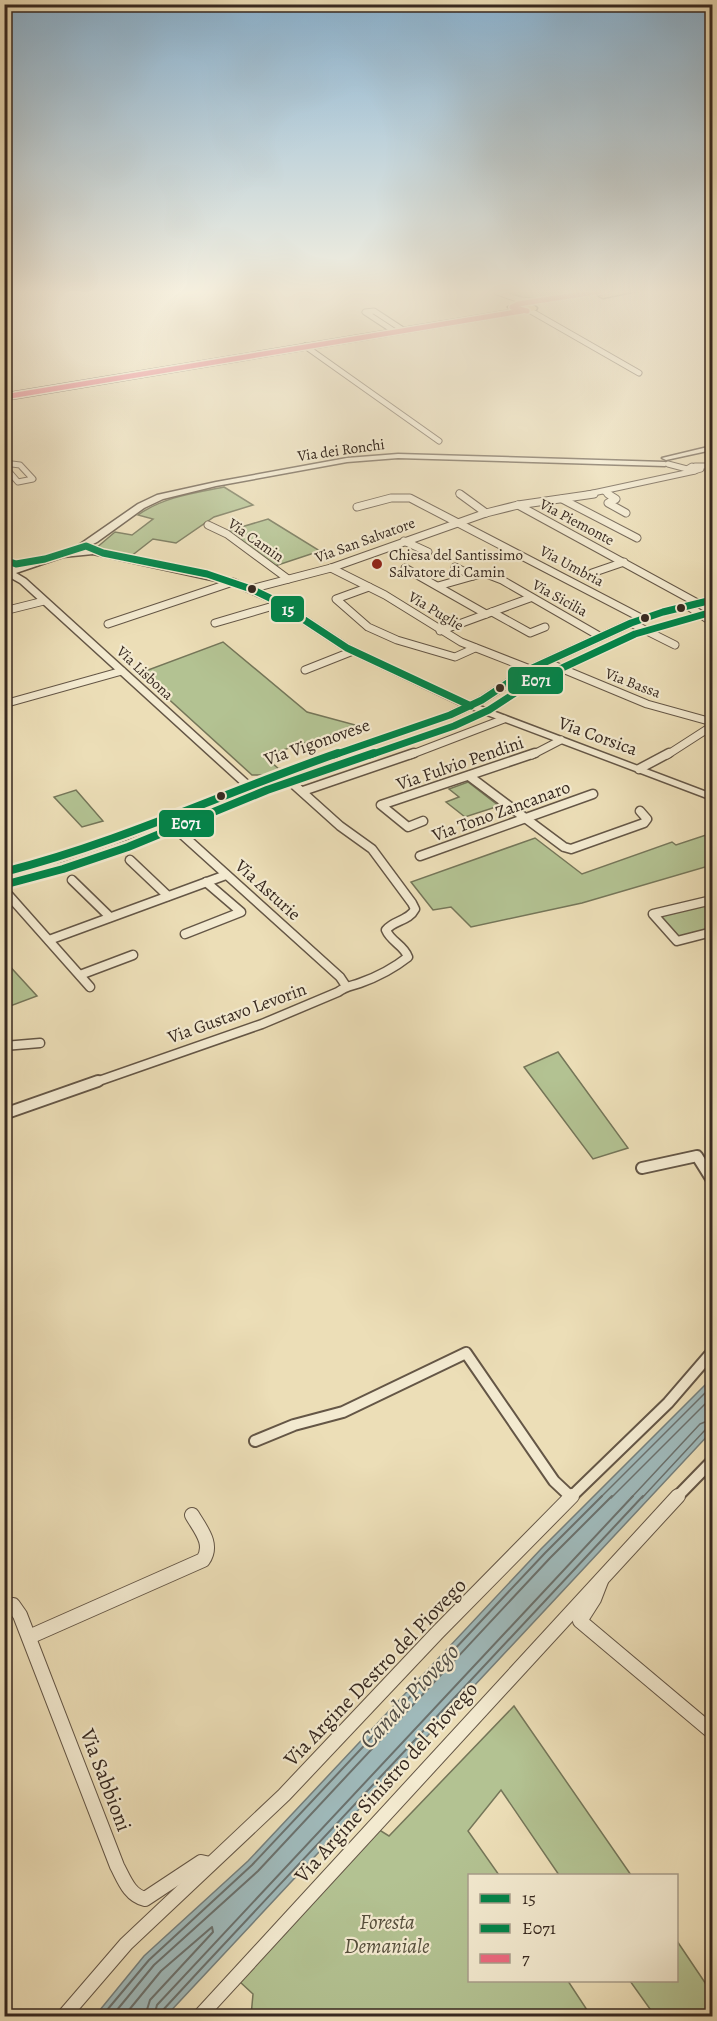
<svg xmlns="http://www.w3.org/2000/svg" width="717" height="2021" viewBox="0 0 717 2021" font-family="Alegreya,serif">
	<rect width="100%" height="100%" fill="#ecdeb7"/>
	<filter id="stains"><feTurbulence type="fractalNoise" baseFrequency=".00333" numOctaves="4"/><feColorMatrix values="0 0 0 0 .2 0 0 0 0 .09 0 0 0 0 .02 0 0 0 .5 -.17"/></filter>
	<radialGradient id="worn" r=".72"><stop offset=".6" stop-color="#630" stop-opacity="0"/><stop offset="1" stop-color="#630" stop-opacity=".3"/></radialGradient>
	<!-- green -->
	<g fill="#b3c292" stroke="#757659" stroke-width="1.5">
		<polygon points="505,289 581,289 586,292 530,301"/>
		<path d="M224,487L253,505L214,517L176,543L153,539L130,557L95,549L115,532L132,535L153,519L138,515C163,497 194,493 224,487Z"/>
		<polygon points="268,519 320,551 275,566 228,531"/>
		<polygon points="223,642 307,712 359,726 264,756 280,770 265,775 252,775 140,673"/>
		<polygon points="468,782 499,806 465,817 446,802 459,797 449,789"/>
		<polygon points="76,790 103,821 82,827 54,797"/>
		<polygon points="712,833 712,865 582,903 471,927 451,907 433,910 411,882 535,838 582,874 672,842 676,845"/>
		<polygon points="712,903 712,929 679,937 660,915"/>
		<polygon points="5,961 37,996 5,1008"/>
		<polygon points="558,1052 628,1148 593,1159 524,1067"/>
		<polygon points="514,1706 631,1875 559,1875 501,1790 468,1831 499,1875 470,1876 470,1980 568,1981 591,2016 251,2016 253,1994 240,1982 373,1826 389,1836"/>
		<polygon points="677,1941 712,1993 712,2016 655,2016 630,1981 676,1980"/>
	</g>
	<!-- water -->
	<polygon fill="#9fb9ba" stroke="#757f7c" stroke-width="1.5" points="712,1378 712,1431 166,2016 95,2016 144,1956 248,1861 541,1549"/>
	<g fill="none" stroke-linecap="round" stroke-linejoin="round">
		<!-- shore-far1 -->
		<g stroke="#6b716d" stroke-width="1.5">
			<polyline points="600,1498 712,1386"/>
			<polyline points="611,1498 712,1397"/>
			<polyline points="631,1498 700,1424 712,1419"/>
			<polyline points="642,1498 706,1429 712,1427"/>
		</g>
		<!-- shore -->
		<g stroke="#6b716d" stroke-width="2">
			<polyline points="102,2016 149,1960 252,1865 545,1553 602,1496"/>
			<polyline points="112,2016 154,1965 258,1871 550,1558 612,1496"/>
			<polyline points="124,2016 161,1971 212,1927 213,1932 150,2000 145,2016"/>
			<polyline points="154,2016 157,2005 633,1496"/>
			<polyline points="162,2016 163,2010 199,1971 643,1496"/>
		</g>
		<!-- minor-far4 casing -->
		<g stroke="#645646" stroke-width="7">
			<g id="minor-far4">
				<polyline points="497,292 520,300 534,301"/>
				<polyline points="529,310 639,373"/>
				<polyline points="394,331 365,312 374,311 403,330"/>
				<polyline points="305,346 439,441"/>
				<polyline points="4,463 20,465 33,479 18,482 4,466"/>
				<polyline points="668,464 687,469"/>
				<polygon points="692,466 701,469 694,471 687,469"/>
				<polyline points="695,466 712,466"/>
				<polyline points="605,492 610,495"/>
				<polyline points="459,493 462,495"/>
				<polyline points="584,495 695,471"/>
			</g>
		</g>
		<!-- minor-far3 casing -->
		<g stroke="#645646" stroke-width="9">
			<g id="minor-far3">
				<polyline points="460,494 486,513"/>
				<polyline points="608,494 616,499 608,503 626,513"/>
				<polyline points="562,499 637,538"/>
				<polyline points="518,505 712,611"/>
				<polyline points="357,507 391,498 410,498 643,619"/>
				<polyline points="208,525 227,534 288,579"/>
				<polyline points="404,541 428,552"/>
				<polyline points="455,567 473,576"/>
				<polyline points="331,568 385,595 461,642 530,669"/>
				<polyline points="405,568 486,614"/>
				<polyline points="592,573 624,562"/>
				<polyline points="438,586 484,573 502,580 601,637"/>
				<polyline points="369,587 336,599 368,627 397,640 455,657 475,648"/>
				<polyline points="251,589 331,568 486,513 518,505 594,494"/>
				<polyline points="688,606 712,622"/>
				<polyline points="4,611 44,601"/>
				<polyline points="492,612 530,633 545,627"/>
				<polyline points="215,623 280,604"/>
				<polyline points="631,623 675,645"/>
				<polyline points="108,624 233,582"/>
				<polyline points="440,631 530,598"/>
				<polyline points="546,662 647,704 712,722"/>
				<polyline points="305,670 353,651"/>
				<polyline points="4,704 122,671"/>
				<polyline points="410,755 504,719"/>
				<polyline points="532,755 561,740"/>
				<polyline points="667,755 712,726"/>
			</g>
		</g>
		<!-- minor-far2 casing -->
		<g stroke="#645646" stroke-width="11">
			<g id="minor-far2">
				<polyline points="639,769 669,753"/>
				<polyline points="469,776 564,847 571,849 644,823 647,819 640,811"/>
				<polyline points="303,791 414,753"/>
				<polyline points="166,820 340,977 346,986"/>
				<polyline points="423,821 408,827 381,805 535,753"/>
				<polyline points="420,856 593,794"/>
				<polyline points="130,860 168,896"/>
				<polyline points="72,880 110,917"/>
				<polyline points="4,890 90,987"/>
				<polyline points="712,900 653,914 677,941 712,932"/>
				<polyline points="185,934 241,912 206,882"/>
				<polyline points="49,940 226,875"/>
				<polyline points="80,975 133,955"/>
				<polyline points="4,1046 40,1043"/>
				<path d="M93,1083L262,1024L338,992C346,986 352,986 360,983C377,977 394,968 408,957C404,945 391,942 386,930C394,920 409,921 415,909L412,903L372,849L340,826L281,773"/>
			</g>
		</g>
		<!-- minor-far1 casing -->
		<g stroke="#645646" stroke-width="14">
			<g id="minor-far1">
				<polyline points="4,1114 98,1081"/>
				<polyline points="642,1168 697,1156 712,1180"/>
				<polyline points="255,1441 294,1425 343,1412 466,1353 554,1481 571,1497"/>
				<polyline points="570,1498 668,1403 712,1352"/>
				<polyline points="676,1498 712,1461"/>
			</g>
		</g>
		<!-- minor casing -->
		<g stroke="#645646" stroke-width="16">
			<g id="minor">
				<polyline points="601,1581 594,1599 580,1621 712,1732"/>
				<path d="M4,1607L13,1605L20,1615L117,1866C124,1879 129,1895 145,1899L201,1862L210,1864"/>
				<path d="M29,1637L203,1560C214,1544 200,1529 192,1515"/>
				<polyline points="64,2016 126,1944 284,1795 438,1632 572,1496"/>
				<polyline points="200,2016 678,1496"/>
			</g>
		</g>
		<!-- tertiary casing -->
		<g stroke="#645646" stroke-width="3">
			<g id="tertiary">
				<polygon points="712,446 712,450 666,460 662,458"/>
				<polygon points="398,454 665,462 669,464 665,466 398,458 347,462 216,486 163,499 144,508 97,542 83,549 76,547 138,504 157,495 216,482 347,458"/>
				<polygon points="93,550 236,580 277,598 350,646 464,700 712,794 712,800 458,704 344,650 271,602 230,584 93,554 63,557 16,573 26,579 253,785 248,788 244,787 20,583 4,574 4,568 14,568 25,565 16,567 4,563 4,558 16,561 29,560 29,563 62,552"/>
			</g>
		</g>
		<!-- secondary casing -->
		<g stroke="#372920" stroke-width="2">
			<polygon id="secondary" points="712,597 712,603 666,614 635,625 530,673 486,702 454,717 267,781 128,839 63,861 4,876 4,868 55,855 120,833 259,777 446,713 478,698 522,669 627,621 659,610"/>
		</g>
		<!-- primary casing -->
		<g stroke="#372920" stroke-width="3">
			<g id="primary">
				<polygon points="599,289 618,289 532,304 537,308 536,310 522,313 4,400 4,394 513,310 508,307 518,302"/>
				<polygon points="629,289 646,289 603,298 599,296"/>
			</g>
		</g>
		<!-- minor-far4 -->
		<use href="#minor-far4" stroke="#f3ead0" stroke-width="5"/>
		<!-- minor-far3 -->
		<use href="#minor-far3" stroke="#f3ead0" stroke-width="7"/>
		<!-- minor-far2 -->
		<use href="#minor-far2" stroke="#f3ead0" stroke-width="8"/>
		<!-- minor-far1 -->
		<use href="#minor-far1" stroke="#f3ead0" stroke-width="10"/>
		<!-- minor -->
		<use href="#minor" stroke="#f3ead0" stroke-width="14"/>
		<!-- tertiary -->
		<use href="#tertiary" fill="#f3ead0" fill-rule="evenodd"/>
		<!-- secondary -->
		<use href="#secondary" fill="#f3ead0" fill-rule="evenodd"/>
		<!-- primary -->
		<use href="#primary" fill="#e6bf7c" fill-rule="evenodd"/>
		<!-- bus-1-far1 casing -->
		<g stroke="#f3ead0" stroke-width="10">
			<g id="bus-1-far1">
				<polyline points="4,560 16,564 45,559 86,546 103,553 207,574 251,589 274,600 347,648 471,706"/>
				<polyline points="334,755 450,715 482,700 526,671 631,623 663,612 712,600"/>
			</g>
		</g>
		<!-- bus-1 casing -->
		<g stroke="#f3ead0" stroke-width="13">
			<path id="bus-1" d="M4,872C119,843 226,792 338,753"/>
		</g>
		<!-- bus-2-far1 casing -->
		<g stroke="#f3ead0" stroke-width="10">
			<polyline id="bus-2-far1" points="370,755 454,726 489,710 532,682 635,634 712,612"/>
		</g>
		<!-- bus-2 casing -->
		<g stroke="#f3ead0" stroke-width="13">
			<polyline id="bus-2" points="7,884 63,869 128,847 267,790 374,753"/>
		</g>
		<!-- bus-3 casing -->
		<g stroke="#f3ead0" stroke-width="8">
			<g id="bus-3">
				<polyline points="527,311 512,307 518,304 614,289"/>
				<polyline points="4,397 522,311"/>
			</g>
		</g>
		<!-- bus-1-far1 -->
		<use href="#bus-1-far1" stroke="#00854a" stroke-width="7"/>
		<!-- bus-1 -->
		<use href="#bus-1" stroke="#00854a" stroke-width="8"/>
		<!-- bus-2-far1 -->
		<use href="#bus-2-far1" stroke="#00854a" stroke-width="7"/>
		<!-- bus-2 -->
		<use href="#bus-2" stroke="#00854a" stroke-width="8"/>
		<!-- bus-3 -->
		<use href="#bus-3" stroke="#ec6980" stroke-width="5"/>
	</g>
	<!-- sky -->
	<linearGradient id="sky" x2="0" y2="1"><stop stop-color="#8bb6d6"/><stop offset="0.51" stop-color="#f6f0df"/><stop offset="1" stop-color="#f6f0df" stop-opacity="0"/></linearGradient>
	<rect width="717" height="572" fill="url(#sky)"/>
	<!-- markers -->
	<circle fill="#8f2418" stroke="#f3ead0" stroke-width="2" cx="377" cy="564" r="6"/>
	<g fill="#372920" stroke="#f3ead0" stroke-width="2">
		<circle cx="252" cy="589" r="5"/>
		<circle cx="681" cy="608" r="5"/>
		<circle cx="645" cy="618" r="5"/>
		<circle cx="500" cy="688" r="5"/>
		<circle cx="221" cy="796" r="5"/>
	</g>
	<g text-anchor="middle" dominant-baseline="central" stroke-width="4.5" stroke-linejoin="round" paint-order="stroke">
		<!-- far-street labels -->
		<g font-size="15" fill="#372920" stroke="#f3ead0">
			<text transform="translate(341 450) rotate(-8)">Via dei Ronchi</text>
			<text transform="translate(577 522) rotate(28)">Via Piemonte</text>
			<text transform="translate(256 540) rotate(35)">Via Camin</text>
			<text transform="translate(365 540) rotate(-20)">Via San Salvatore</text>
			<text transform="translate(572 566) rotate(28)">Via Umbria</text>
			<text transform="translate(560 598) rotate(29)">Via Sicilia</text>
			<text transform="translate(436 611) rotate(31)">Via Puglie</text>
			<text transform="translate(145 673) rotate(43)">Via Lisbona</text>
			<text transform="translate(633 683) rotate(21)">Via Bassa</text>
		</g>
		<!-- far-poi labels -->
		<g font-size="15" fill="#372920" stroke="#f3ead0" text-anchor="start">
			<text x="389" y="555">Chiesa del Santissimo<tspan x="389" dy="17">Salvatore di Camin</tspan></text>
		</g>
		<!-- street labels -->
		<g font-size="18" fill="#372920" stroke="#f3ead0">
			<text transform="translate(598 736) rotate(20)">Via Corsica</text>
			<text transform="translate(317 742) rotate(-19)">Via Vigonovese</text>
			<text transform="translate(460 763) rotate(-19)">Via Fulvio Pendini</text>
			<text transform="translate(501 811) rotate(-20)">Via Tono Zancanaro</text>
			<text transform="translate(268 890) rotate(42)">Via Asturie</text>
			<text transform="translate(237 1013) rotate(-20)">Via Gustavo Levorin</text>
		</g>
		<!-- near-street labels -->
		<g font-size="21" fill="#372920" stroke="#f3ead0">
			<text transform="translate(375 1672) rotate(-46)">Via Argine Destro del Piovego</text>
			<text transform="translate(106 1780) rotate(69)">Via Sabbioni</text>
			<text transform="translate(386 1782) rotate(-48)">Via Argine Sinistro del Piovego</text>
		</g>
		<!-- near-park labels -->
		<g font-size="21" font-style="italic" fill="#564f3c" stroke="#f3ead0">
			<text x="387" y="1922">Foresta<tspan x="387" dy="24">Demaniale</tspan></text>
		</g>
		<!-- near-water labels -->
		<g font-size="24" font-style="italic" fill="#514d46" stroke="#f3ead0">
			<text transform="translate(409 1696) rotate(-47)">Canale Piovego</text>
		</g>
	</g>
	<g stroke="#f3ead0" stroke-width="2">
		<rect x="270" y="595" width="35" height="28" rx="6" fill="#00854a"/>
		<rect x="507" y="666" width="57" height="29" rx="6" fill="#00854a"/>
		<rect x="158" y="809" width="57" height="29" rx="6" fill="#00854a"/>
	</g>
	<g font-size="16" text-anchor="middle" font-weight="bold" fill="#fff">
		<text x="288" y="615">15</text>
		<text x="536" y="686">E071</text>
		<text x="186" y="829">E071</text>
	</g>
	<!-- margin -->
	<rect width="717" height="2021" fill="none" stroke="#ecdeb7" stroke-width="24"/>
	<rect x="6" y="6" width="705" height="2009" fill="none" stroke="#372920" stroke-width="3"/>
	<rect x="12" y="12" width="693" height="1997" fill="none" stroke="#372920" stroke-width="1.5"/>
	<!-- legend -->
	<rect x="468" y="1874" width="210" height="108" fill="#f3ead0" stroke="#a89d8a" stroke-width="1.5"/>
	<rect x="480" y="1894" width="30" height="9" fill="#00854a" stroke="#a89d8a" stroke-width="1.5"/>
	<text x="522" y="1904" font-size="18" fill="#372920">15</text>
	<rect x="480" y="1924" width="30" height="9" fill="#00854a" stroke="#a89d8a" stroke-width="1.5"/>
	<text x="522" y="1934" font-size="18" fill="#372920">E071</text>
	<rect x="480" y="1954" width="30" height="9" fill="#ec6980" stroke="#a89d8a" stroke-width="1.5"/>
	<text x="522" y="1964" font-size="18" fill="#372920">7</text>
	<rect width="100%" height="100%" filter="url(#stains)"/>
	<rect width="100%" height="100%" fill="url(#worn)"/>
</svg>
